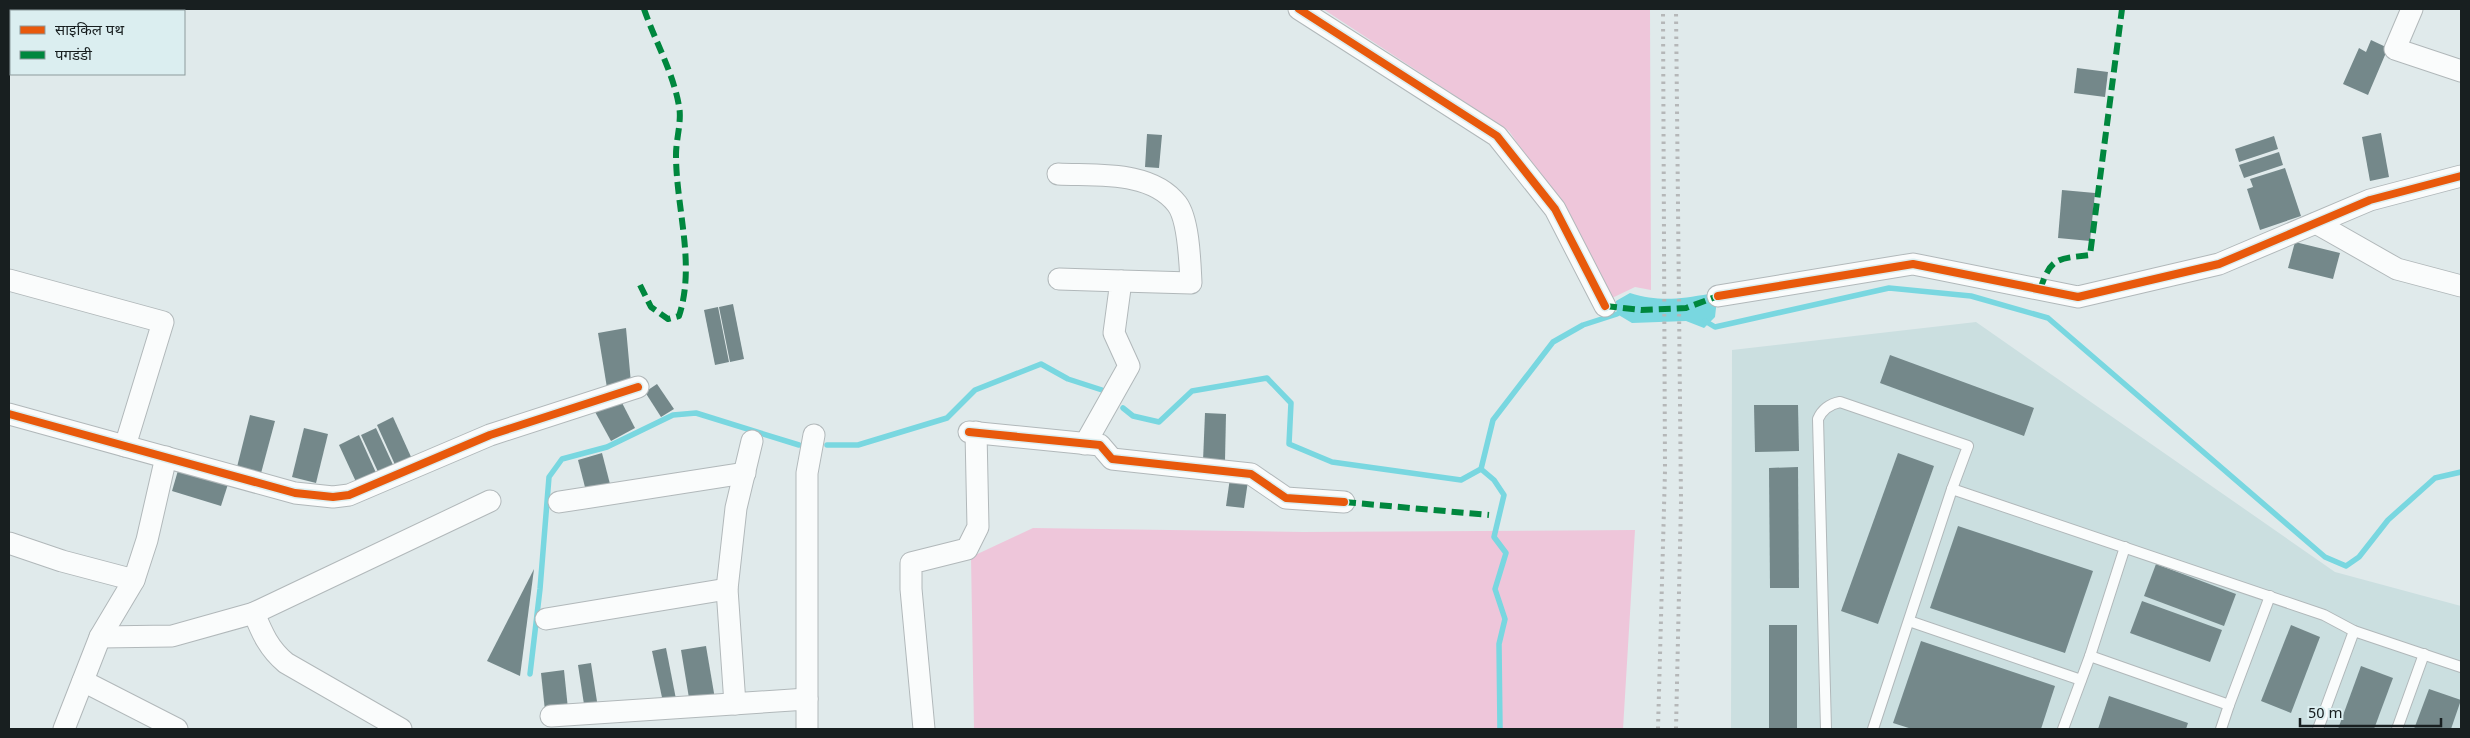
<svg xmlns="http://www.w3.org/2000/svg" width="2470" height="738" viewBox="0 0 2470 738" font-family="Georgia,'Noto Sans Devanagari',serif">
	<rect width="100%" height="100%" fill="#e0eaeb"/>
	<!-- built -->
	<polygon fill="#cbdfe0" points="1976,322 2335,572 2461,606 2461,729 1731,729 1732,350"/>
	<!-- green -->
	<g fill="#eec6da">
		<polygon points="1323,9 1650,9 1651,290 1635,287 1612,298 1563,210 1509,131"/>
		<polygon points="1033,528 1303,532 1635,530 1623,729 974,729 971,557"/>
	</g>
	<!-- water -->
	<path fill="#79d7e0" d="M1630,293C1659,302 1679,299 1709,294L1717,299L1715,317L1704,328L1686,321L1632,323L1617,314L1616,301Z"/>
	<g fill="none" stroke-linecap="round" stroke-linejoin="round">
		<!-- stream -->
		<g stroke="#79d7e0" stroke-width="5.5">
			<polyline points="1705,321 1715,327 1889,288 1971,296 2048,318 2325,557 2346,566 2359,557 2388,520 2435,478 2461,472"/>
			<polyline points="1123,408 1133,416 1159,422 1192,391 1267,378 1291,403 1289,444 1332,462 1461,480 1481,469 1493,420 1553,342 1583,325 1617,314"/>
			<polyline points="827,445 858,445 947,418 975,390 1041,364 1068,379 1102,390"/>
			<polyline points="1481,469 1494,480 1504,495 1494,537 1506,553 1495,589 1505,619 1499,644 1500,729"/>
			<polyline points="530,674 540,589 549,477 562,459 607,447 673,415 696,413 799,445"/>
		</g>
	</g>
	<!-- building -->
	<g fill="#74888a">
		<polygon points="2371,40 2388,48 2368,95 2343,84 2359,48 2366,52"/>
		<polygon points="2077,68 2108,72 2105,97 2074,93"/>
		<polygon points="2381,133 2389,177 2370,181 2362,137"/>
		<polygon points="1147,134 1162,135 1159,168 1145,167"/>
		<polygon points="2274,136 2278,149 2239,162 2235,149"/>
		<polygon points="2279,152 2283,165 2244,178 2239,165"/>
		<polygon points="2285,168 2301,216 2260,230 2247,189 2253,187 2250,179"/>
		<polygon points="2062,190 2095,193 2090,241 2058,238"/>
		<polygon points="2295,242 2340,253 2333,279 2288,268"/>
		<polygon points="733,304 744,359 730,362 719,307"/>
		<polygon points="718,307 729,362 715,365 704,310"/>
		<polygon points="626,328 631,383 608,394 598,333"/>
		<polygon points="1890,355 2034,408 2024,436 1880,383"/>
		<polygon points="657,384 674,409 661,417 645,392"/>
		<polygon points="619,397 635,428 611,441 594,410"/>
		<polygon points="1754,405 1798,405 1799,451 1755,452"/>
		<polygon points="1205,413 1226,414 1225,461 1203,461"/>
		<polygon points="250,415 275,421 260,477 236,471"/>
		<polygon points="393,417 412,459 396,467 377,425"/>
		<polygon points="304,428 328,434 316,483 292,477"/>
		<polygon points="376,428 394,467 379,474 361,435"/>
		<polygon points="359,435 377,475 357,484 339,445"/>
		<polygon points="602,453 610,484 586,491 578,460"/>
		<polygon points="1898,453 1934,466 1878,624 1841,611"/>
		<polygon points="179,467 229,481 221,506 172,491"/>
		<polygon points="1798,467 1799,588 1770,588 1769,468"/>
		<polygon points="1230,478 1248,481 1244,508 1226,506"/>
		<polygon points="1958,526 2093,571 2065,653 1930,608"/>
		<polygon points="2156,564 2236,594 2224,626 2144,596"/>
		<polygon points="534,569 520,676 487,661"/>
		<polygon points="2142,601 2222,630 2210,662 2130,633"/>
		<rect x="1769" y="625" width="28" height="104"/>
		<polygon points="2291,625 2320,637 2291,713 2261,701"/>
		<polygon points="1921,641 2055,686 2041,729 1912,729 1893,723"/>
		<polygon points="706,646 715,699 690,704 681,650"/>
		<polygon points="666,648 676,699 663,702 652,651"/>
		<polygon points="591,663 598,708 585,711 578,665"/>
		<polygon points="2361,666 2393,678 2374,729 2338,729"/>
		<polygon points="564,670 568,709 545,711 541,673"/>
		<polygon points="2429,689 2461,700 2451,729 2414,729"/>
		<polygon points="2109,696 2188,723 2186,729 2098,729"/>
	</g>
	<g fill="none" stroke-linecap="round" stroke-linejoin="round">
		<!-- service casing -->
		<g stroke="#b1b8ba" stroke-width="12">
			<g id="service">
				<polyline points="1909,621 2081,680"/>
				<polyline points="2090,656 2125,547"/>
				<polyline points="2229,705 2270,596"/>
				<path d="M1826,729L1818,419C1822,410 1830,404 1840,402L1968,446L1952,489"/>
				<polyline points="1873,729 1952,489 2324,615 2354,631 2461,667"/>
				<polyline points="2063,729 2090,656 2229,705 2221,729"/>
				<polyline points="2318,729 2354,631"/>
				<polyline points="2397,729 2424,654"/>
			</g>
		</g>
		<!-- minor casing -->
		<g stroke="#b1b8ba" stroke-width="23">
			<g id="minor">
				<polyline points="1299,9 1497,136 1555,209 1605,306"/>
				<polyline points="2412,9 2395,49 2461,71"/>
				<path d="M1058,174C1096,176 1151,170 1177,204C1189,220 1190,263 1191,283L1121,281"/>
				<polyline points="2316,223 2397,269 2461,286"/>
				<polyline points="1059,279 1121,281 1114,333 1129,366 1085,444"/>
				<polyline points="9,280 163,322 125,446"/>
				<polyline points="1718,296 1913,264 2078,297 2219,264 2370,200 2461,176"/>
				<polyline points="9,414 295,493 333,497 349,495 490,435 638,387"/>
				<polyline points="969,432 1100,445 1112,459 1251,474 1286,498 1344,502"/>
				<polyline points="559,502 745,473"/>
				<polyline points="9,543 62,561 134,580 147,540 166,457"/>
				<path d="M254,613C262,633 269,649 286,663L401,729"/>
				<polyline points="546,619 727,589"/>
				<polyline points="100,637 172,636 254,613 490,501"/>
				<polyline points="83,681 177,729"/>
				<polyline points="735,704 727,589 736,508 752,441"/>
				<polyline points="551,716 807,699"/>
				<polyline points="64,729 100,637 134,580"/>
				<polyline points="807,729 807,473 814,435"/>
				<polyline points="924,729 911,589 911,563 967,549 978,527 976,432"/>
			</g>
		</g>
		<!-- service -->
		<use href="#service" stroke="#fafcfc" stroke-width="10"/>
		<!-- minor -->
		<use href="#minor" stroke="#fafcfc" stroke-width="21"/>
		<!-- rail -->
		<g stroke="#b5b7b8" stroke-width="4" stroke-dasharray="2.5 5" stroke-linecap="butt">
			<polyline points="1658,729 1665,471 1663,9"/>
			<polyline points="1676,729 1681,501 1676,9"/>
		</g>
		<!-- quiet -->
		<g stroke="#00873e" stroke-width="6" stroke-dasharray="12 6" stroke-linecap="butt">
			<path d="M640,285L651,307L668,319L679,316C696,264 676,208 676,155C676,139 682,121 679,106C673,72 655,41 644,9"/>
			<path d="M2040,290C2051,256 2058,259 2090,255L2122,9"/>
			<polyline points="1605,306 1641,310 1686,308 1718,296"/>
			<polyline points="1344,502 1489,515"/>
		</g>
		<!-- cycleway casing -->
		<g stroke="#dbeef0" stroke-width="11">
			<g id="cycleway">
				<polyline points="1299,9 1497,136 1555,209 1605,306"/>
				<polyline points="1718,296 1913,264 2078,297 2219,264 2370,200 2461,176"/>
				<polyline points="9,414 295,493 333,497 349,495 490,435 638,387"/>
				<polyline points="969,432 1100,445 1112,459 1251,474 1286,498 1344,502"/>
			</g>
		</g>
		<!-- cycleway -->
		<use href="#cycleway" stroke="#e8590c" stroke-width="8"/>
	</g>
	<!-- border -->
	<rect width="2470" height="738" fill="none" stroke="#181f20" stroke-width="20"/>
	<!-- legend -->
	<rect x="10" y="10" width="175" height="65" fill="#dbeef0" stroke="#8d9b9d"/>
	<rect x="20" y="26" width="25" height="8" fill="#e8590c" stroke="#8d9b9d"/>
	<text x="55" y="35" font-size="15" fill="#181f20">साइकिल पथ</text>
	<rect x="20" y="51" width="25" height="8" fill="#00873e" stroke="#8d9b9d"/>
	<text x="55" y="60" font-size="15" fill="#181f20">पगडंडी</text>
	<!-- scale -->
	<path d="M2300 718v8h141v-8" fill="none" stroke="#181f20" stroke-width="2.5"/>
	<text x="2308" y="718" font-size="15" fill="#181f20" stroke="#dbeef0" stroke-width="4" paint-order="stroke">50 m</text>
</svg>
